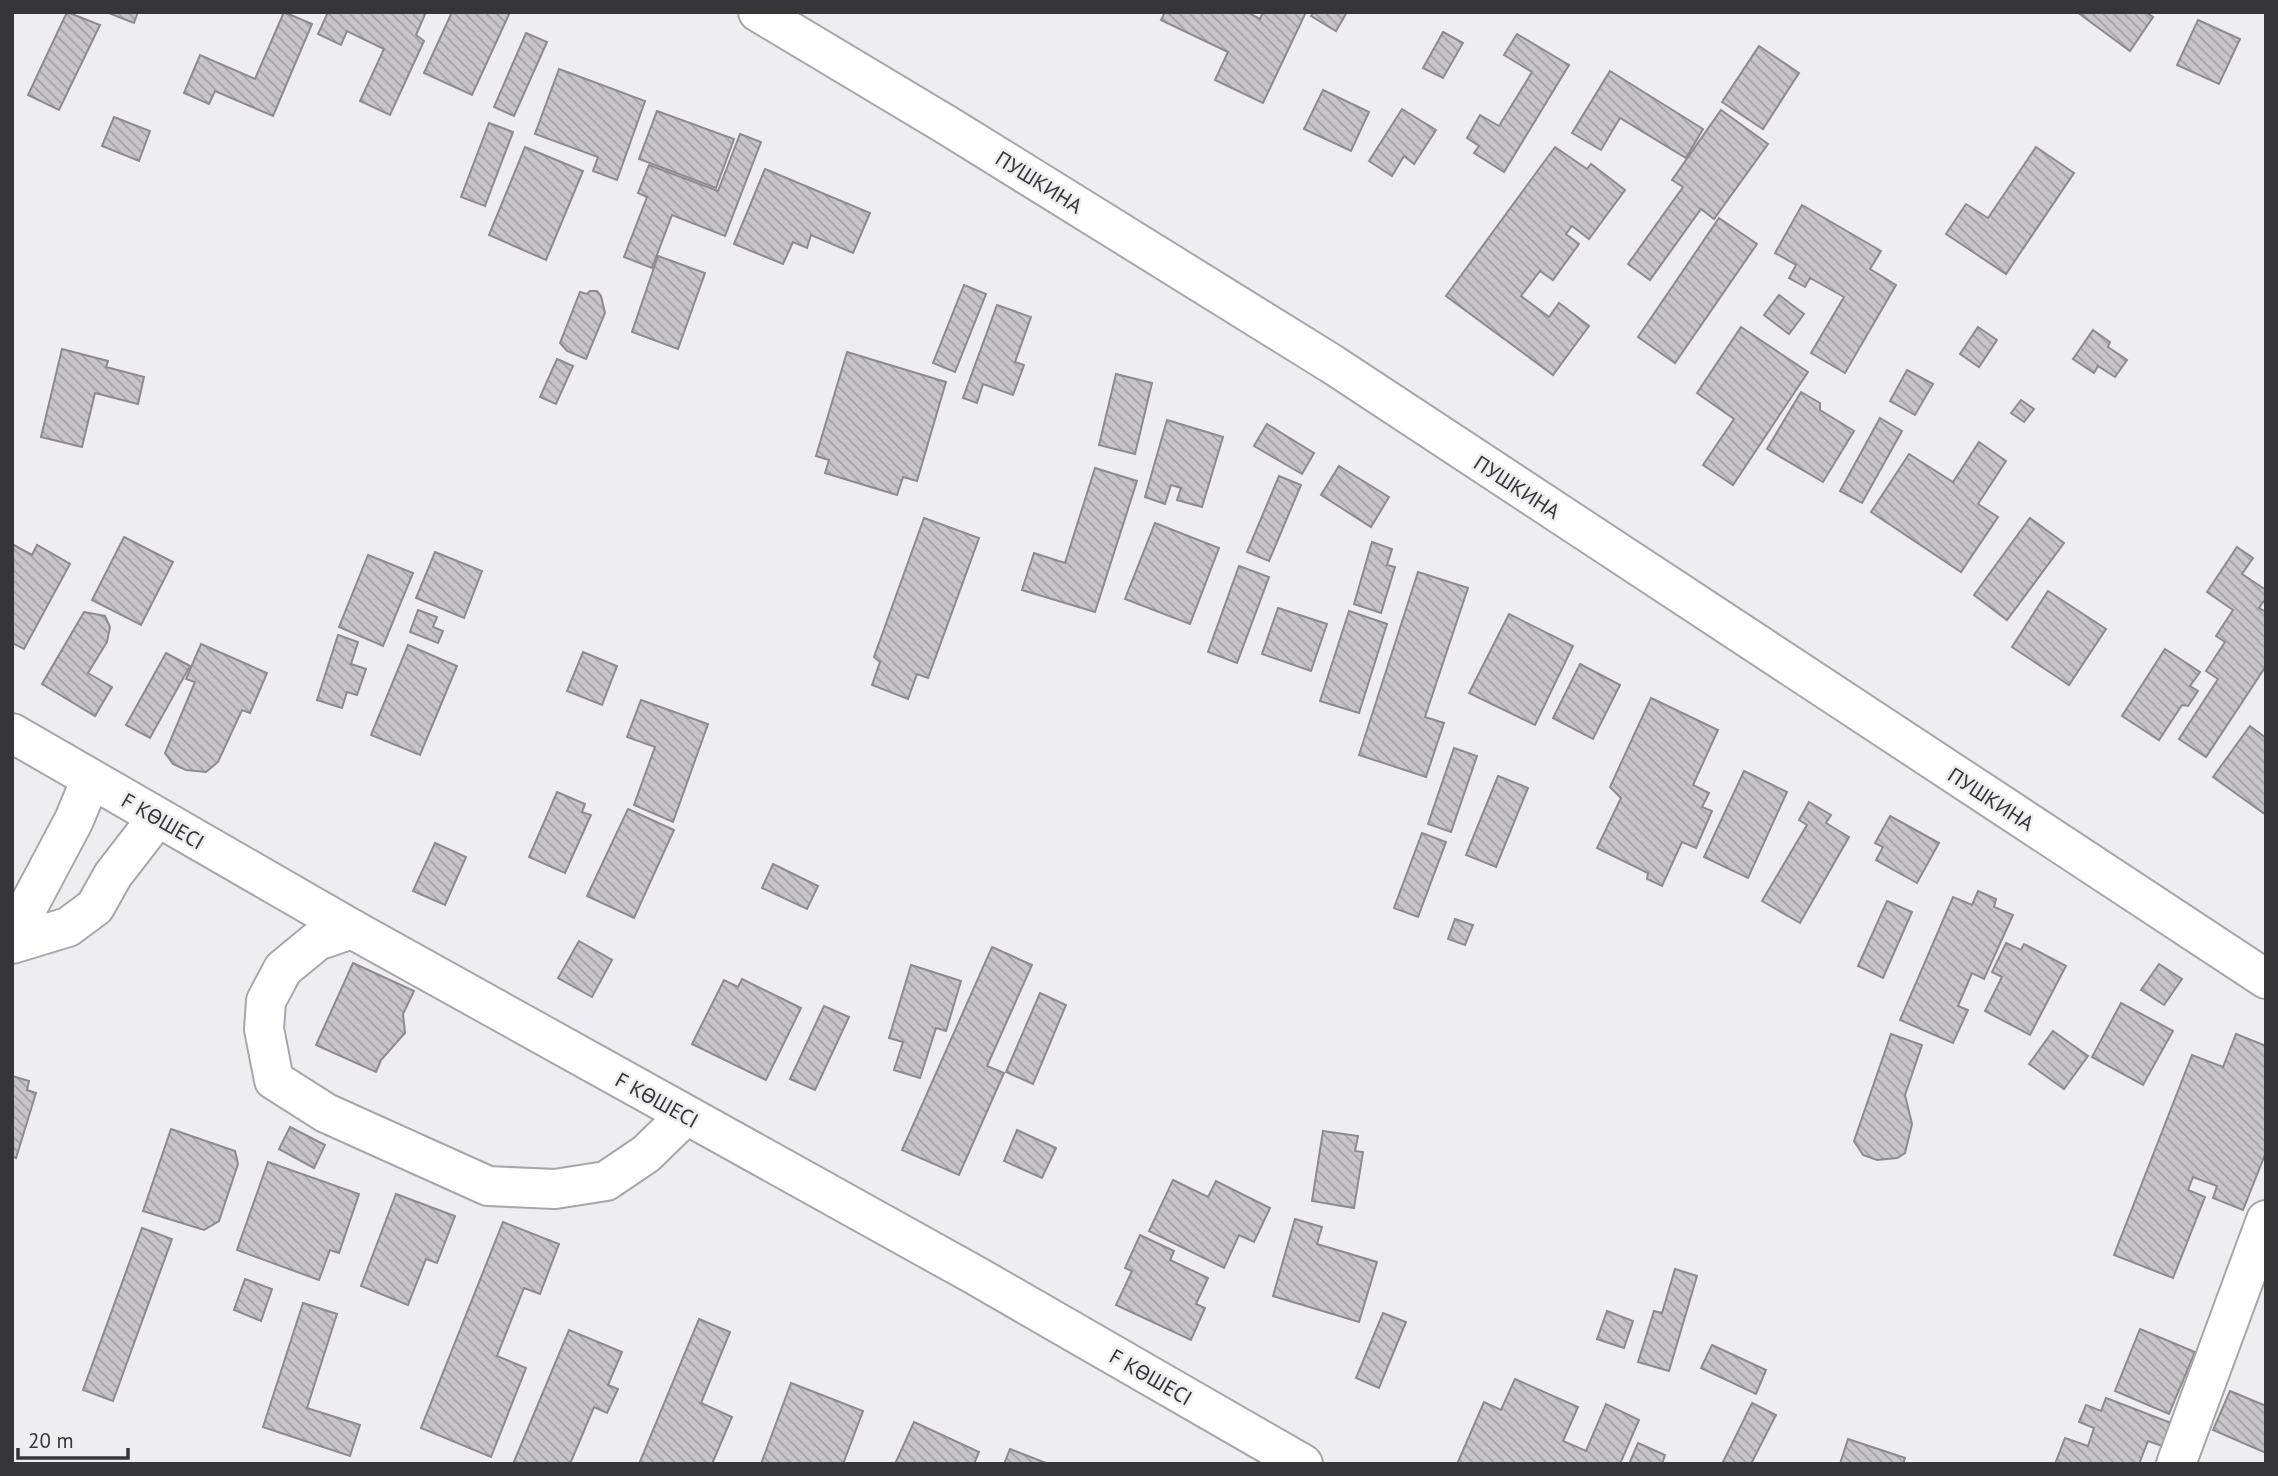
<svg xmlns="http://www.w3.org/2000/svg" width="2278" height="1476" viewBox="0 0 2278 1476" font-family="'PT Sans',sans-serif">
	<defs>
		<pattern id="building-back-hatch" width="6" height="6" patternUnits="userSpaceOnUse" patternTransform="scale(1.75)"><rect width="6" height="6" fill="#c7c5c9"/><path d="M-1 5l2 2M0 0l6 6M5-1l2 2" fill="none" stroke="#a2a1a4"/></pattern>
	</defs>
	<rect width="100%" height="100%" fill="#eeedf1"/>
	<!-- building -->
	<g fill="url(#building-back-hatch)" stroke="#8d8b8f" stroke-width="2">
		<polygon points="67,12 100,25 59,110 28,95"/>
		<polygon points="106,12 138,12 134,23"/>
		<polygon points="284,12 312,24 273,116 215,91 209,104 184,93 200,55 255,79"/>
		<polygon points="328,12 426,12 416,35 424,41 390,115 360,101 384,49 347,31 341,45 318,34"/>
		<polygon points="452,12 510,12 472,95 424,73"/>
		<polygon points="1165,12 1247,12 1260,19 1263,12 1306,12 1263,103 1215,80 1228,52 1161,20"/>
		<polygon points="1314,12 1347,12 1336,31 1311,16"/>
		<polygon points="2077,12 2146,12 2153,17 2130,51"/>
		<polygon points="2198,20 2240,39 2219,84 2177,65"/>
		<polygon points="1443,32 1463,43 1443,78 1423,68"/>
		<polygon points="526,33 547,42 514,116 494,107"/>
		<polygon points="1517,34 1569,65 1504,172 1474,153 1479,146 1467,138 1480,115 1499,126 1532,72 1504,55"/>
		<polygon points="1759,46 1799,73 1763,129 1722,102"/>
		<polygon points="559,69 645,101 617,180 593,171 598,157 535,134"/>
		<polygon points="1610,71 1703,129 1686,158 1620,118 1601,150 1572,133"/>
		<polygon points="1323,90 1369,112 1351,151 1304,129"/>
		<polygon points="1402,109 1436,130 1414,164 1404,156 1392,176 1369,161"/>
		<polygon points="1721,110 1768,144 1714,219 1701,209 1650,280 1628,264 1683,187 1672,180"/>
		<polygon points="657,111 734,139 716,188 639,159"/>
		<polygon points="114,117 150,131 139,161 102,146"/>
		<polygon points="489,123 513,132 485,206 461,197"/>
		<polygon points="740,134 761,142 725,236 672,215 652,268 624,257 647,197 638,193 649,165 718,191"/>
		<polygon points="525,147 583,171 546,260 489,235"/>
		<polygon points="1555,147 1587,169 1591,164 1625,190 1589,239 1572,226 1566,234 1579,244 1553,280 1540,271 1521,296 1549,317 1559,303 1589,326 1553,375 1446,296"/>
		<polygon points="2036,147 2074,173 2006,274 1946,234 1966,204 1988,218"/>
		<polygon points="765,169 870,213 853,253 811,235 807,248 793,242 783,264 734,244"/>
		<polygon points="1802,205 1881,251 1870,269 1896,285 1845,373 1811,353 1844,297 1810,278 1805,287 1789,278 1796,265 1775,253"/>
		<polygon points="1719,218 1757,244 1675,363 1638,337"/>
		<polygon points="658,256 705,273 678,349 632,332"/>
		<polygon points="964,285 986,294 955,372 933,363"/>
		<polygon points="590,291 597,291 601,296 605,313 586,359 567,351 560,343 580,292 587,294"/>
		<polygon points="1779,295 1804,314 1789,334 1764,315"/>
		<polygon points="997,305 1031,317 1015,362 1024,365 1013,395 983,384 977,403 963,398"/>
		<polygon points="1741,327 1808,372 1733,485 1703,465 1734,419 1697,393"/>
		<polygon points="1978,327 1997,340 1979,367 1960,354"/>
		<polygon points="2093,330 2110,342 2108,347 2127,360 2115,377 2098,366 2094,373 2073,359"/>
		<polygon points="62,349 108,361 106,367 144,377 138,404 95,393 82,447 41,437"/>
		<polygon points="847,352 946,382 917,481 903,477 897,495 825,473 829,460 816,456"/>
		<polygon points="557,359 573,366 556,404 540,397"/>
		<polygon points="1907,370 1933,384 1915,415 1890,401"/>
		<polygon points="1116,374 1152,383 1135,454 1099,445"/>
		<polygon points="1801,392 1820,403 1820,410 1854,431 1823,482 1767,449"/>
		<polygon points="2021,400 2034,409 2024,422 2011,413"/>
		<polygon points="1880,418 1902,431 1862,503 1840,491"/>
		<polygon points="1167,420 1223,437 1202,507 1177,500 1181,488 1171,485 1165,504 1145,497"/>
		<polygon points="1267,424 1314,453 1302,474 1254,446"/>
		<polygon points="1979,442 2006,461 1978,504 1998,517 1961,572 1871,512 1909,454 1953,482"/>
		<polygon points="1339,466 1389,497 1371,527 1321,495"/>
		<polygon points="1095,468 1137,481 1095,612 1022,590 1034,553 1065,563"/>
		<polygon points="1279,476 1301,485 1269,561 1247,552"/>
		<polygon points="924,518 979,538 928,678 917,674 908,699 872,685 880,662 874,657"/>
		<polygon points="2030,518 2064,543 2007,620 1974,595"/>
		<polygon points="1155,523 1219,548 1190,624 1125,599"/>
		<polygon points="124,537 173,562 141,625 92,600"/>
		<polygon points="1372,542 1392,549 1387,565 1395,567 1381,613 1354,604"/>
		<polygon points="12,544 32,555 37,545 70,564 24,649 12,643"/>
		<polygon points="2237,547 2253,558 2242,574 2266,590 2266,598 2259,608 2266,612 2266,666 2206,757 2179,739 2218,679 2206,671 2225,642 2216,636 2233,610 2207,592"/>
		<polygon points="435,552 482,571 464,618 416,598"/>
		<polygon points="368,555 413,573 383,646 339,627"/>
		<polygon points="1239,566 1269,577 1237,663 1208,652"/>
		<polygon points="1418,572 1468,588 1425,717 1444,723 1426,777 1359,755"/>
		<polygon points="2048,591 2106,629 2069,685 2012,647"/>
		<polygon points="1278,608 1327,624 1311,671 1262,654"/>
		<polygon points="418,610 437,617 433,627 443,631 438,643 410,632"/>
		<polygon points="1349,611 1387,624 1359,713 1320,701"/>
		<polygon points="84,612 105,616 110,627 107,642 88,673 112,687 95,716 42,684"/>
		<polygon points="1509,614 1573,646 1535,725 1469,693"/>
		<polygon points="338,635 358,642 351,664 366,669 357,695 347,692 342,708 317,700"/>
		<polygon points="201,644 267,673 250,713 242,710 218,762 206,772 186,770 173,764 165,753 195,682 186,679"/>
		<polygon points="408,645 457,666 420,755 371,735"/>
		<polygon points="2165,649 2200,672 2190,686 2198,691 2188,706 2182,705 2159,740 2122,716"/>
		<polygon points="583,652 617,666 602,705 567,691"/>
		<polygon points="166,653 190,666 150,738 126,725"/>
		<polygon points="1580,664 1620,685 1593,739 1553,718"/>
		<polygon points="1651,698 1718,730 1693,785 1709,793 1702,807 1712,811 1696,848 1682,842 1662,886 1647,879 1648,873 1597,848 1621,798 1610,787"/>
		<polygon points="641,700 708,724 673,822 634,805 655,747 627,737"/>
		<polygon points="2250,726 2266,738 2266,815 2213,777"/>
		<polygon points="1454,748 1477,756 1451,832 1428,824"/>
		<polygon points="1744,771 1787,792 1748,878 1704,857"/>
		<polygon points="1498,776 1528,788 1496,867 1466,855"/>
		<polygon points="557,792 585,804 582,812 591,815 565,873 529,857"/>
		<polygon points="1809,802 1831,815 1826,823 1849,837 1800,923 1762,901 1807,825 1799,820"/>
		<polygon points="628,809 674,830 634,918 587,896"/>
		<polygon points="1890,816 1939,843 1917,883 1876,860 1883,847 1875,843"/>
		<polygon points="1422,833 1446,842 1418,917 1394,908"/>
		<polygon points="435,843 466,857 445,905 413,891"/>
		<polygon points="773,864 818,886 807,909 762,888"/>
		<polygon points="1978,891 1996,899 1994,907 2013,915 1984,979 1972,973 1958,1006 1968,1010 1953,1043 1900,1020 1953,897 1972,905"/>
		<polygon points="1887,901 1912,912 1883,978 1858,966"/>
		<polygon points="1455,919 1473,925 1465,945 1448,939"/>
		<polygon points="579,941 612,960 592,997 558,978"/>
		<polygon points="2006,943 2021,950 2024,944 2066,966 2030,1035 1985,1011 2002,977 1992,972"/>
		<polygon points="992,947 1032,965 987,1066 1004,1073 959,1175 902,1150"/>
		<polygon points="353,963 414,991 403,1014 405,1033 381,1060 376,1072 316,1045"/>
		<polygon points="2159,964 2182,979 2164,1005 2141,990"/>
		<polygon points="911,965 961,981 946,1031 936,1028 920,1078 894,1070 903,1042 889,1038"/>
		<polygon points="742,979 801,1008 766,1080 692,1044 724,980 738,987"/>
		<polygon points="1040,993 1066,1005 1033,1084 1006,1072"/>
		<polygon points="2121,1003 2173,1031 2143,1085 2092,1057"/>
		<polygon points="824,1006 849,1017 815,1090 790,1079"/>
		<polygon points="2053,1031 2088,1056 2064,1089 2029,1064"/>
		<polygon points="1891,1034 1922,1045 1905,1095 1912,1124 1905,1153 1897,1158 1877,1160 1863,1155 1854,1141"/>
		<polygon points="2236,1034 2266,1046 2266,1152 2243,1210 2213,1198 2217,1186 2193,1177 2188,1190 2205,1197 2173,1278 2114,1255 2192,1055 2223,1067"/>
		<polygon points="12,1076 29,1081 27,1090 36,1093 16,1158 12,1156"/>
		<polygon points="290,1127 325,1145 314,1168 279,1149"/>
		<polygon points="171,1129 235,1151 238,1164 219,1221 204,1230 143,1211"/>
		<polygon points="1017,1130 1056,1148 1042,1178 1004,1161"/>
		<polygon points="1323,1131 1358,1136 1355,1151 1363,1152 1354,1208 1312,1201"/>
		<polygon points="268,1162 359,1194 339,1253 330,1250 319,1280 237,1250"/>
		<polygon points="1173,1180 1208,1197 1216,1181 1270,1208 1254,1242 1239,1235 1224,1268 1149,1231"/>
		<polygon points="396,1194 455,1216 437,1263 426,1259 408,1305 361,1286"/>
		<polygon points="1295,1219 1322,1227 1317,1244 1377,1262 1359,1322 1273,1296"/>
		<polygon points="503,1222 559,1244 540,1294 524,1288 497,1356 526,1368 491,1457 421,1428"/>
		<polygon points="142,1228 172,1239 113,1401 83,1390"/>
		<polygon points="1140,1235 1174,1251 1170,1260 1208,1278 1196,1304 1205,1308 1191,1340 1116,1305 1132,1271 1125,1268"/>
		<polygon points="1675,1269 1697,1276 1669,1371 1638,1362 1654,1311 1662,1313"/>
		<polygon points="245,1279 272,1289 261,1321 234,1310"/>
		<polygon points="303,1303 337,1314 307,1408 360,1425 350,1456 263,1427"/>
		<polygon points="1607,1311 1633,1321 1624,1348 1597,1339"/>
		<polygon points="1383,1313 1406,1322 1379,1388 1356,1378"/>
		<polygon points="699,1319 730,1332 701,1403 732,1417 712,1464 639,1464"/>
		<polygon points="2140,1329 2195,1352 2169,1414 2115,1391"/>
		<polygon points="569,1330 622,1352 608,1385 618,1389 607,1413 594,1407 570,1464 513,1464"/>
		<polygon points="1712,1345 1766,1370 1756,1394 1701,1368"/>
		<polygon points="1515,1379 1578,1407 1563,1441 1586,1451 1606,1404 1639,1420 1620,1464 1457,1464 1484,1402 1501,1410"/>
		<polygon points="791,1383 863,1411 843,1464 761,1464"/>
		<polygon points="2230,1391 2266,1406 2266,1453 2213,1430"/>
		<polygon points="2106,1398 2174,1424 2165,1447 2148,1441 2139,1464 2055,1464 2065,1438 2088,1446 2094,1428 2079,1422 2086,1405 2101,1411"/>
		<polygon points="1752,1403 1776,1415 1751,1464 1722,1464"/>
		<polygon points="914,1422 979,1452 974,1464 895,1464"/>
		<polygon points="1848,1439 1905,1458 1903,1464 1840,1464"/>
		<polygon points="1638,1443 1665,1455 1662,1464 1629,1464"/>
		<polygon points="1010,1449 1046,1463 1046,1464 1004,1464"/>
	</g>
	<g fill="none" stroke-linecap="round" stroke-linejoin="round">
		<!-- minor casing -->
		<g stroke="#a8a6aa" stroke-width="42">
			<g id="minor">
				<polyline points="758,12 950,127 1332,364 2266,979"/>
				<polyline points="12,733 352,929 973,1274 1303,1464"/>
				<polyline points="352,929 317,941 283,969 266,1001 264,1029 274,1080 326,1113 488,1186 555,1189 606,1181 646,1154 685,1116"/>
				<polyline points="12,937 74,820 91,779"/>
				<polyline points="12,944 68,927 95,907 113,875 157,818"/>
				<polyline points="2176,1464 2266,1220"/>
			</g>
		</g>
		<!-- minor -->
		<use href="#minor" stroke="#fff" stroke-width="38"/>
	</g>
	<g text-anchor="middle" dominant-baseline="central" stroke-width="5" stroke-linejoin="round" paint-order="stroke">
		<!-- street labels -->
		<g font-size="21" fill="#363537" stroke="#eeedf1">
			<text transform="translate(1039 182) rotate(32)">ПУШКИНА</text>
			<text transform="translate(1517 487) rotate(33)">ПУШКИНА</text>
			<text transform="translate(1991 799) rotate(33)">ПУШКИНА</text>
			<text transform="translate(163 821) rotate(30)">F КӨШЕСІ</text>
			<text transform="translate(657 1100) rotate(29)">F КӨШЕСІ</text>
			<text transform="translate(1151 1377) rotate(30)">F КӨШЕСІ</text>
		</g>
	</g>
	<!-- border -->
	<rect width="2278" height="1476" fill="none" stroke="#363537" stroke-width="28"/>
	<!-- scale -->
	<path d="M18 1448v10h110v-10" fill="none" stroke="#363537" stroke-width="3.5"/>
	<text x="28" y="1448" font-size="21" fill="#363537" stroke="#eeedf1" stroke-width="5" paint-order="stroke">20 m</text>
</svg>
